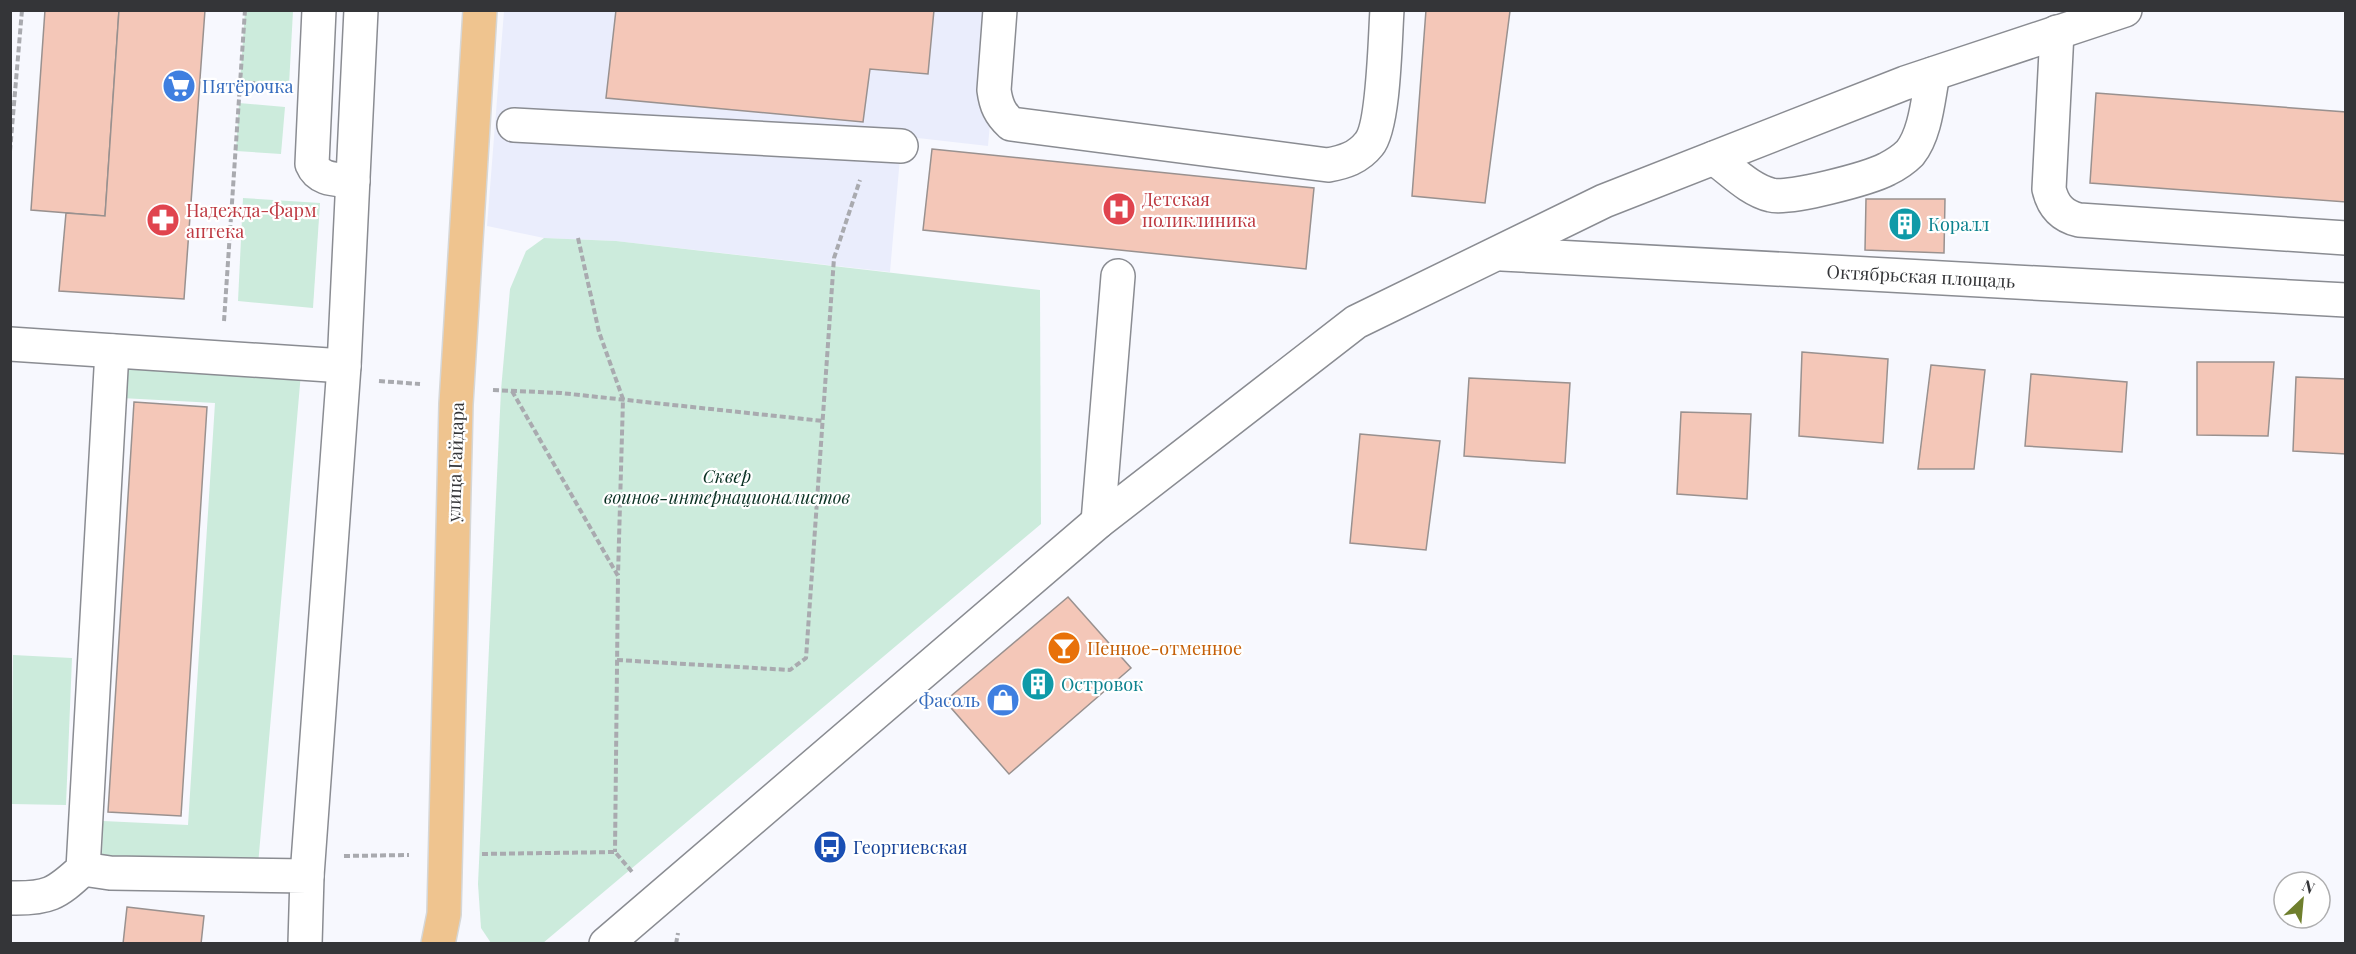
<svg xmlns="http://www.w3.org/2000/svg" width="2356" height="954" viewBox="0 0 2356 954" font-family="'Playfair Display',serif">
	<rect width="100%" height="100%" fill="#f7f8fe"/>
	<!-- built -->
	<polygon fill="#eaedfc" points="504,11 1000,11 988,146 900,136 901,146 890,272 616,241 544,238 487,226"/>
	<!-- green -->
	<g fill="#ccebdc">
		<polygon points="245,11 293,11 289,85 240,82"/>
		<polygon points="239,103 285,107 281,154 236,151"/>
		<polygon points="243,198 320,203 313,308 238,301"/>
		<polygon points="544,238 616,241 1040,290 1041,524 543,943 491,943 481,928 478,884 501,390 510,289 526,251"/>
		<polygon points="123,361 301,373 258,865 102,856 103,821 188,825 215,403 121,398"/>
		<polygon points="13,655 72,658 66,805 11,804"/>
	</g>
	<!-- building -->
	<g fill="#f4c7b8" stroke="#99918f" stroke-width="1.5">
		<polygon points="45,10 119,10 105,216 31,210"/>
		<polygon points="119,10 205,10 184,299 59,291 66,213 105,216"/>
		<polygon points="616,10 934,10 928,74 870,69 863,122 606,98"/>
		<polygon points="1426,10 1510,11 1485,203 1412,196"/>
		<polygon points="2096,93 2346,112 2346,202 2090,183"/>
		<polygon points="932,149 1314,188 1306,269 923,230"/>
		<polygon points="1866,199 1945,199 1944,253 1865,250"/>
		<polygon points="1802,352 1888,359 1883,443 1799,436"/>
		<polygon points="2197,362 2274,362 2268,436 2197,435"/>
		<polygon points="1931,365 1985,370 1974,469 1918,469"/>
		<polygon points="2031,374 2127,382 2122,452 2025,446"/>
		<polygon points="2296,377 2346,379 2346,454 2293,451"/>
		<polygon points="1469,378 1570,383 1565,463 1464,456"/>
		<polygon points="134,402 207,407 181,816 108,812"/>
		<polygon points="1681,412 1751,414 1747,499 1677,494"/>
		<polygon points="1360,434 1440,441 1426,550 1350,543"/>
		<polygon points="1068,597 1131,668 1009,774 945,701"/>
		<polygon points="127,907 204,916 201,944 123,944"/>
	</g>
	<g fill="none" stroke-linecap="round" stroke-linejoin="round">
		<!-- minor casing -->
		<g stroke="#8a8c92" stroke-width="36">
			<g id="minor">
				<path d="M319,10L312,164C319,181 337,179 353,181"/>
				<path d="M1000,10L994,90C996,105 1000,114 1011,124L1328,165C1344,162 1358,158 1369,144C1384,126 1385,38 1387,10"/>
				<path d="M2057,32L2049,189C2053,206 2062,216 2079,220L2346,238"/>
				<polyline points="514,125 901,146"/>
				<path d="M1714,158C1732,171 1750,190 1771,195C1789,200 1870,178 1887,169C1895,165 1904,159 1910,153C1926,133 1928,98 1933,74"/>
				<polyline points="1502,254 2346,300"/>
				<polyline points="10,344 344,366"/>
				<polyline points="1098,522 1118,276"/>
				<polyline points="83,869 110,873 307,876 305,944"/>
				<polyline points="307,876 344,366 361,10"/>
				<path d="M10,898C48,899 56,894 83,869L112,351"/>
				<polyline points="606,944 1098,522 1356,322 1604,201 1905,83 2125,10"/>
			</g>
		</g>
		<!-- major casing -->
		<g stroke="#d6d7d7" stroke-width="36">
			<polyline id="major" points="438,944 444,914 456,404 480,10"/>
		</g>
		<!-- path -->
		<g stroke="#a9aaaf" stroke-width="4" stroke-dasharray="6 3" stroke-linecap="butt">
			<polyline points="240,82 279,85"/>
			<polyline points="10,151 22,10"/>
			<polyline points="578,238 599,332 623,399 618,575"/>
			<polyline points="224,321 245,10"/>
			<polyline points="379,381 420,384"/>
			<polyline points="493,390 561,393 823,421"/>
			<polyline points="512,391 618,576 615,852"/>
			<polyline points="617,660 790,670 806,658 834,258 860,180"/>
			<polyline points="482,854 615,852 633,873"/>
			<polyline points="344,856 409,855"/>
			<polyline points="676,944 678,933"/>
		</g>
		<!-- minor -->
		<use href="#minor" stroke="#fff" stroke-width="33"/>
		<!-- major -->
		<use href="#major" stroke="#efc48f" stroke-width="33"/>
	</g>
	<!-- icons -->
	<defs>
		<g id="supermarket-disc" transform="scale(1.725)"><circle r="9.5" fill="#3f7fe0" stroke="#fff"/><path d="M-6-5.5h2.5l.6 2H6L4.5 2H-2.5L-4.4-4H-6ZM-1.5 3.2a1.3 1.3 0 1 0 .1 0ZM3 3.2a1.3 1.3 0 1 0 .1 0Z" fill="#fff"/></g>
		<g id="hospital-disc" transform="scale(1.725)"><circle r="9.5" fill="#e0444e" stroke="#fff"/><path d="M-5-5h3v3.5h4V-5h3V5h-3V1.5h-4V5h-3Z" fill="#fff"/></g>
		<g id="pharmacy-disc" transform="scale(1.725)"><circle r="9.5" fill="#e0444e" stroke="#fff"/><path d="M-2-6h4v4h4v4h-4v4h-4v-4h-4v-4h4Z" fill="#fff"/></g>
		<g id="building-disc" transform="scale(1.725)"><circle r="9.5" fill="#0f9aa8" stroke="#fff"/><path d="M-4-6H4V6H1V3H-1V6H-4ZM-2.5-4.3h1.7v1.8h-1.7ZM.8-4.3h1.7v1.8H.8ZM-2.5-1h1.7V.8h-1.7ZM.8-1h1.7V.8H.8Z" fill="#fff"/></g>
		<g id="bar-disc" transform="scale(1.725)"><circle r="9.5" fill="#e8710a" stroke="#fff"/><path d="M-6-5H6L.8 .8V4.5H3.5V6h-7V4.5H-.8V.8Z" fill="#fff"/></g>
		<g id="shop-disc" transform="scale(1.725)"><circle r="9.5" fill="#3f7fe0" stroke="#fff"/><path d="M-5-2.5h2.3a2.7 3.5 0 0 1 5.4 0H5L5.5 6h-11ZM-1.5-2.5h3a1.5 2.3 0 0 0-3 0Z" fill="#fff"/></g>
		<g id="bus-disc" transform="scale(1.725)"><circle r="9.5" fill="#1a4fb4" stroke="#fff"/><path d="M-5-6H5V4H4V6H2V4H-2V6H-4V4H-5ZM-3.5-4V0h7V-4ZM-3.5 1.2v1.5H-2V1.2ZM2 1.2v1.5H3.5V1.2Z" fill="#fff"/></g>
	</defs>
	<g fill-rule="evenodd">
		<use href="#supermarket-disc" x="179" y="86"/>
		<use href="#hospital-disc" x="1119" y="209"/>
		<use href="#pharmacy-disc" x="163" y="220"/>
		<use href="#building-disc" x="1905" y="224"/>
		<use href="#bar-disc" x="1064" y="648"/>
		<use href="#building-disc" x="1038" y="684"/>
		<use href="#shop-disc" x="1003" y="700"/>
		<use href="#bus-disc" x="830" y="847"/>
	</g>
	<g text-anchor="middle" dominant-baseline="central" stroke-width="4.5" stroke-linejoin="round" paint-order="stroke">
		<!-- shop labels -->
		<g font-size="18" fill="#366cbe" stroke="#fff" text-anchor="start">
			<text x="202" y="86">Пятёрочка</text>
			<text x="980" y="700" text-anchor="end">Фасоль</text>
		</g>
		<!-- health labels -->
		<g font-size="18" fill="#be3a42" stroke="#fff" text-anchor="start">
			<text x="1142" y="199">Детская<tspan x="1142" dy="21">поликлиника</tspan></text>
			<text x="186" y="210">Надежда-Фарм<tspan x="186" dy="21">аптека</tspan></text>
		</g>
		<!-- culture labels -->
		<g font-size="18" fill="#0d838f" stroke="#fff" text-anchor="start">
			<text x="1928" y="224">Коралл</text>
			<text x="1061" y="684">Островок</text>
		</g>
		<!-- street labels -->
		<g font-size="18" fill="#343538" stroke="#fff">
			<text transform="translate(1921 276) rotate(3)">Октябрьская площадь</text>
			<text transform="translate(455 462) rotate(-88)">улица Гайдара</text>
		</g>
		<!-- park labels -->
		<g font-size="18" font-style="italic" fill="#0a3123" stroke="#fff">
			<text x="727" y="476">Сквер<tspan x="727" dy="21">воинов-интернационалистов</tspan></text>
		</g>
		<!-- food labels -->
		<g font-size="18" fill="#c56008" stroke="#fff" text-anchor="start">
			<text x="1087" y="648">Пенное-отменное</text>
		</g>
		<!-- transit labels -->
		<g font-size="18" fill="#164399" stroke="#fff" text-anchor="start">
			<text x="853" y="847">Георгиевская</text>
		</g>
	</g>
	<!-- border -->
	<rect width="2356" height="954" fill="none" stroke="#343538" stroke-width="24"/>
	<!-- north arrow -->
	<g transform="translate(2302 900) rotate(26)"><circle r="28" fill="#ffffff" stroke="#aeaeaf" stroke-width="1.5"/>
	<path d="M0-4.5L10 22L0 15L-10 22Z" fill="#6f7f2d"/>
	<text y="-9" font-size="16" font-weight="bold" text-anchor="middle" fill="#343538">N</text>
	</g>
</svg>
